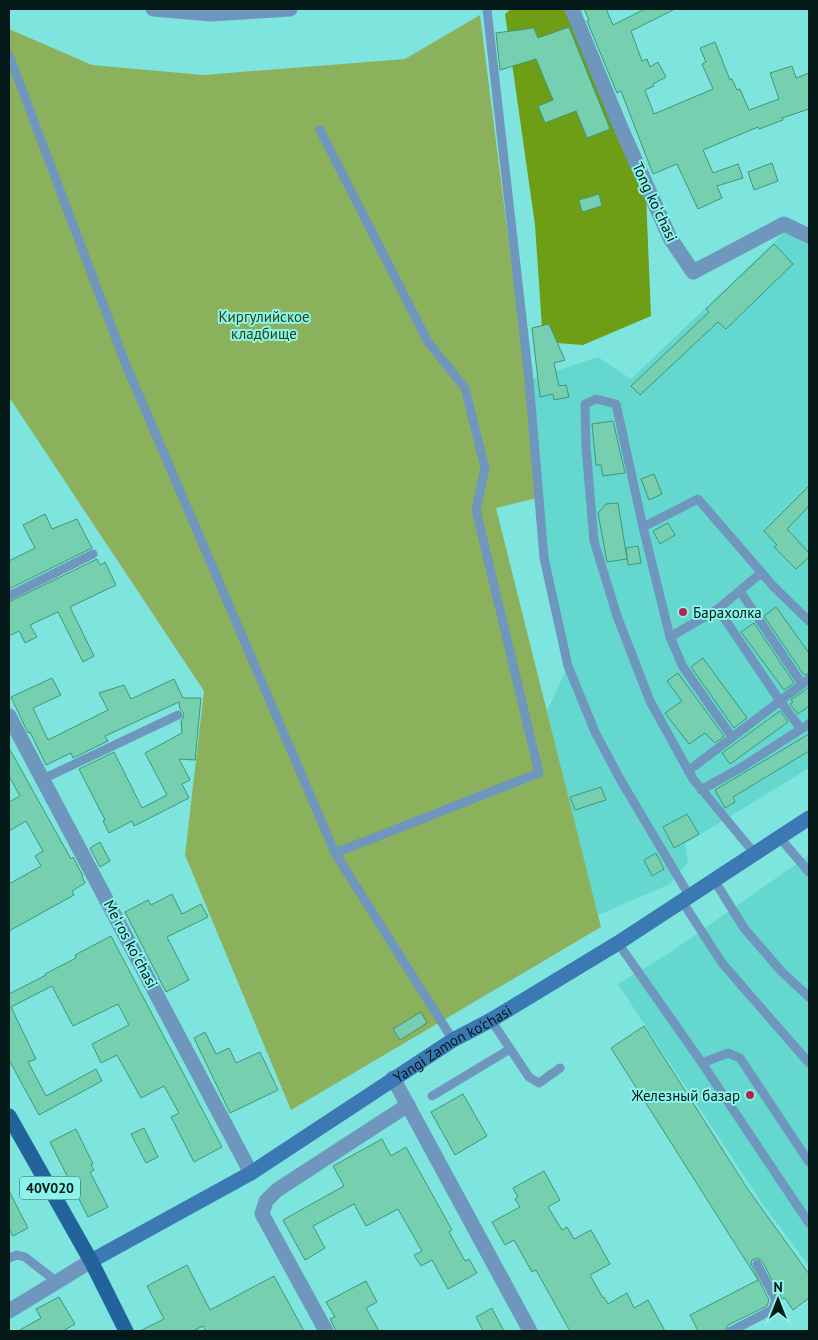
<svg xmlns="http://www.w3.org/2000/svg" width="818" height="1340" viewBox="0 0 818 1340" font-family="'PT Sans',sans-serif">
	<rect width="100%" height="100%" fill="#7de5dd"/>
	<!-- built -->
	<g fill="#64d7ce">
		<polygon points="789,228 809,236 809,768 685,844 688,862 670,884 598,915 547,711 568,666 544,558 529,380 598,357 631,379"/>
		<polygon points="809,855 809,1266 764,1206 618,984 671,952"/>
	</g>
	<!-- green -->
	<polygon fill="#8cb15c" points="480,15 541,497 496,508 601,927 291,1110 185,855 204,691 9,397 9,29 92,65 203,75 405,59"/>
	<!-- forest -->
	<polygon fill="#6e9e15" points="511,9 564,9 597,80 646,196 651,316 583,345 543,342 535,225 505,14"/>
	<!-- building -->
	<g fill="#76cfaf" stroke="#3d987a">
		<polygon points="584,9 606,9 613,25 645,9 675,9 631,31 642,61 647,59 650,67 658,62 666,77 653,84 654,86 645,90 654,114 713,89 702,64 706,62 700,48 715,42 730,80 732,79 737,90 740,89 749,110 779,99 770,73 792,66 796,78 809,73 809,109 782,118 783,120 759,129 758,127 703,150 713,173 738,164 743,178 717,186 722,198 698,209 677,164 653,174 621,91 617,93 587,21 589,20"/>
		<polygon points="569,27 610,129 587,138 576,111 545,123 538,106 553,100 536,59 500,70 496,33 534,28 538,38"/>
		<polygon points="772,163 778,181 754,190 748,172"/>
		<polygon points="599,194 602,206 582,212 579,200"/>
		<polygon points="774,244 793,264 726,329 718,322 640,395 631,386 709,312 706,309"/>
		<polygon points="549,324 565,360 554,363 559,386 566,385 569,397 554,400 553,394 540,397 532,328"/>
		<polygon points="613,421 625,473 603,476 601,465 596,465 592,424"/>
		<polygon points="654,474 662,494 649,500 641,479"/>
		<polygon points="809,486 809,506 787,529 809,553 809,557 796,569 774,547 777,545 764,531"/>
		<polygon points="618,503 627,559 607,562 598,513 606,504"/>
		<polygon points="45,514 52,529 77,519 92,548 9,589 9,561 35,548 23,525"/>
		<polygon points="668,523 675,535 660,544 653,531"/>
		<polygon points="638,546 641,563 628,565 626,548"/>
		<polygon points="97,559 100,565 105,562 116,585 70,607 94,656 83,662 58,612 30,625 37,637 25,643 19,631 9,636 9,602"/>
		<polygon points="776,607 809,653 809,673 804,675 764,616"/>
		<polygon points="754,623 794,683 784,690 741,632"/>
		<polygon points="703,658 747,718 734,728 691,667"/>
		<polygon points="678,673 724,736 715,743 705,733 689,744 665,713 682,701 667,681"/>
		<polygon points="52,678 61,695 33,708 48,740 108,710 99,693 124,685 131,699 174,679 183,698 201,698 195,760 179,759 190,780 182,784 189,798 134,826 132,821 109,833 103,821 105,820 79,769 114,752 142,808 167,795 145,753 182,733 181,721 183,718 184,713 180,709 179,702 105,736 108,741 73,758 71,753 46,765 30,732 28,733 11,697"/>
		<polygon points="809,687 809,706 798,714 790,704 793,702 791,700"/>
		<polygon points="780,711 788,722 730,764 722,753"/>
		<polygon points="809,734 809,751 733,797 735,802 725,808 715,790"/>
		<polygon points="9,748 71,859 73,857 83,876 82,877 85,883 72,891 74,895 9,931 9,884 41,866 35,856 43,851 26,821 9,831 9,802 20,796 9,776"/>
		<polygon points="601,787 606,800 575,810 570,797"/>
		<polygon points="687,814 699,834 674,848 663,827"/>
		<polygon points="100,842 110,861 100,867 90,848"/>
		<polygon points="656,853 664,869 652,876 644,860"/>
		<polygon points="172,894 182,914 201,904 208,917 167,937 189,980 166,992 125,912 148,900 151,905"/>
		<polygon points="111,936 222,1147 194,1162 171,1117 179,1113 164,1086 141,1098 117,1055 101,1063 92,1044 129,1025 118,1004 73,1026 52,986 11,1007 36,1059 28,1062 46,1096 96,1069 102,1081 39,1115 9,1060 9,994 46,975 45,974 76,958 75,955"/>
		<polygon points="421,1012 427,1023 400,1040 393,1029"/>
		<polygon points="644,1026 747,1188 809,1274 809,1298 793,1310 785,1298 782,1299 762,1261 757,1258 752,1260 751,1264 769,1300 767,1306 728,1325 725,1331 698,1331 690,1315 758,1280 611,1048"/>
		<polygon points="205,1032 216,1054 229,1048 236,1063 260,1052 278,1090 230,1113 194,1038"/>
		<polygon points="463,1094 487,1136 455,1155 431,1112"/>
		<polygon points="144,1128 158,1157 146,1163 131,1134"/>
		<polygon points="76,1129 93,1164 91,1165 94,1170 90,1172 108,1207 88,1217 50,1142"/>
		<polygon points="382,1139 391,1156 406,1147 452,1230 449,1232 465,1261 469,1259 477,1273 448,1289 432,1260 421,1266 414,1255 422,1251 398,1209 366,1226 354,1204 313,1226 325,1248 305,1260 283,1220 344,1186 333,1166"/>
		<polygon points="544,1171 560,1200 548,1207 562,1230 567,1227 574,1239 591,1230 610,1264 590,1275 603,1298 604,1297 608,1304 627,1293 634,1308 648,1300 665,1331 570,1331 536,1270 532,1272 514,1240 505,1245 492,1222 520,1207 515,1199 518,1197 513,1188"/>
		<polygon points="9,1191 28,1228 13,1236 9,1229"/>
		<polygon points="187,1265 210,1310 274,1276 304,1331 206,1331 203,1326 193,1331 140,1331 164,1319 147,1286"/>
		<polygon points="366,1281 377,1302 366,1308 379,1331 336,1331 330,1319 335,1317 326,1302"/>
		<polygon points="59,1297 75,1324 63,1331 18,1331 41,1318 36,1309"/>
		<polygon points="492,1308 497,1318 504,1331 483,1331 476,1317"/>
	</g>
	<g fill="none" stroke-linecap="round" stroke-linejoin="round">
		<!-- lane -->
		<g stroke="#6f97be" stroke-width="9">
			<polyline points="487,9 529,380 544,558 568,666 595,732 620,779 690,897"/>
			<polyline points="9,55 126,365 335,853 453,1040"/>
			<polyline points="320,130 428,342 465,388 485,468 476,510 539,773 335,853"/>
			<polyline points="643,527 698,499 774,587 809,621"/>
			<polyline points="740,591 802,684"/>
			<polyline points="9,596 93,554"/>
			<polyline points="718,609 780,701 801,729"/>
			<polyline points="670,637 718,609 761,573"/>
			<polyline points="732,737 683,667 670,637 643,527 616,404 596,399 585,404 586,447 594,541 617,616 650,701 693,779 755,854"/>
			<polyline points="688,771 809,679"/>
			<polyline points="43,779 178,715"/>
			<polyline points="701,790 742,767 809,724"/>
			<polyline points="780,838 809,872"/>
			<polyline points="714,880 744,928 781,971 809,997"/>
			<polyline points="682,901 722,963 809,1063"/>
			<polyline points="618,943 702,1063 809,1223"/>
			<polyline points="491,1020 529,1077 539,1083 560,1068"/>
			<polyline points="702,1063 728,1053 740,1058 809,1162"/>
			<polyline points="432,1096 510,1049"/>
			<polyline points="9,1258 17,1255 25,1257 57,1282"/>
			<polyline points="731,1331 772,1310 776,1300 757,1264"/>
		</g>
		<!-- street -->
		<g stroke="#6f97be" stroke-width="15">
			<polyline points="153,9 211,14 290,9"/>
			<polyline points="572,9 621,128 670,238 693,272 784,224 809,236"/>
			<polyline points="9,716 251,1173"/>
			<polyline points="393,1078 530,1331"/>
			<polyline points="9,1311 91,1261"/>
			<polyline points="326,1331 262,1214 266,1201 277,1190 408,1105"/>
		</g>
		<!-- secondary -->
		<path stroke="#3a79b3" stroke-width="15" id="s1" d="M91,1261L251,1173L453,1040L491,1020L618,943L809,818"/>
		<!-- primary -->
		<polyline stroke="#23639b" stroke-width="15" points="9,1116 91,1261 126,1331"/>
	</g>
	<!-- markers -->
	<g fill="#b42452" stroke="#8bf3ea" stroke-width="2">
		<circle cx="683" cy="612" r="5"/>
		<circle cx="750" cy="1095" r="5"/>
	</g>
	<g text-anchor="middle" dominant-baseline="central" stroke-width="4" stroke-linejoin="round" paint-order="stroke">
		<!-- shield labels -->
		<rect fill="#8bf3ea" stroke="#2c5a56" stroke-width="1" x="20" y="1176.5" width="60" height="23" rx="4"/>
		<g font-size="14" font-weight="bold" fill="#031917">
			<text x="50" y="1188">40V020</text>
		</g>
		<!-- street labels -->
		<g font-size="15" fill="#031917" stroke="#8bf3ea">
			<text transform="translate(655 202) rotate(65)">Tong koʻchasi</text>
			<text transform="translate(131 944) rotate(62)">Meʻros koʻchasi</text>
			<text stroke="none"><textPath href="#s1" startOffset="422">Yangi Zamon ko'chasi</textPath></text>
		</g>
		<!-- park labels -->
		<g font-size="15" fill="#2d400f" stroke="#8bf3ea">
			<text x="264" y="316">Киргулийское<tspan x="264" dy="17">кладбище</tspan></text>
		</g>
		<!-- poi labels -->
		<g font-size="15" fill="#031917" stroke="#8bf3ea" text-anchor="start">
			<text x="693" y="612">Барахолка</text>
			<text x="740" y="1095" text-anchor="end">Железный базар</text>
		</g>
	</g>
	<!-- border -->
	<rect width="818" height="1340" fill="none" stroke="#031917" stroke-width="20"/>
	<!-- north arrow -->
	<g transform="translate(778 1300)" stroke="#8bf3ea" stroke-width="4" paint-order="stroke">
	<path d="M0-4L9 19L0 12L-9 19Z" fill="#031917"/>
	<text y="-8" font-size="14" font-weight="bold" text-anchor="middle" fill="#031917">N</text>
	</g>
</svg>
